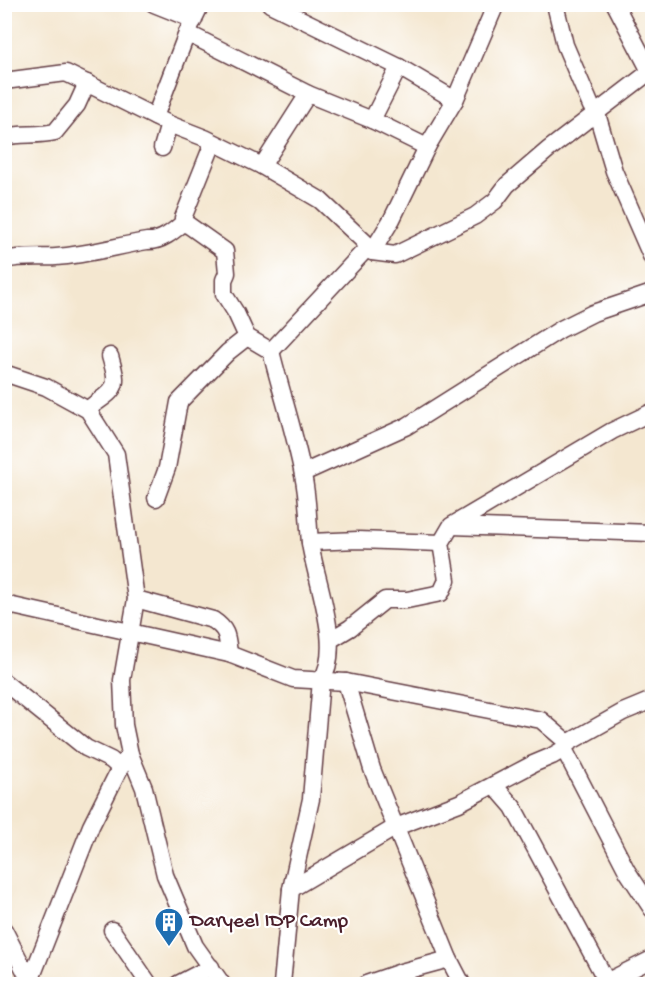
<svg xmlns="http://www.w3.org/2000/svg" width="657" height="989" viewBox="0 0 657 989" font-family="'Gochi Hand',sans-serif">
	<rect width="100%" height="100%" fill="#fff"/>
	<filter id="ink" filterUnits="userSpaceOnUse"><feTurbulence type="fractalNoise" baseFrequency=".0167" numOctaves="2"/><feDisplacementMap in="SourceGraphic" scale="12" xChannelSelector="R" yChannelSelector="G"/><feConvolveMatrix kernelMatrix="1 2 1 2 8 2 1 2 1" color-interpolation-filters="sRGB"/></filter>
	<filter id="wash" filterUnits="userSpaceOnUse"><feTurbulence type="fractalNoise" baseFrequency=".008" numOctaves="4" result="noise"/><feDisplacementMap in="SourceGraphic" scale="24" xChannelSelector="R" yChannelSelector="G"/><feGaussianBlur stdDeviation="1.35" result="paint"/><feColorMatrix in="noise" values="0 0 0 0 0 0 0 0 0 0 0 0 0 0 0 0 0 1.4 0 .05"/><feComposite in="paint" operator="in"/></filter>
	<g filter="url(#wash)">
		<rect width="100%" height="100%" fill="#f4e7d0"/>
	</g>
	<g filter="url(#ink)">
		<g fill="none" stroke-linecap="round" stroke-linejoin="round">
			<!-- street casing -->
			<g stroke="#643d44" stroke-width="19">
				<g id="street">
					<polyline points="154,4 194,20"/>
					<polyline points="270,4 399,67 455,100"/>
					<polyline points="555,4 565,45 591,106 597,114 614,171 652,258"/>
					<polyline points="615,4 652,75"/>
					<polyline points="187,33 308,94 372,120 427,147"/>
					<polyline points="4,81 66,73 169,124 205,138 262,166 320,200 369,246 372,252 392,219 427,147 455,100 496,4"/>
					<polyline points="155,117 187,33 201,4"/>
					<polyline points="372,120 399,67"/>
					<path d="M4,137C22,133 38,136 55,132L77,105L87,83"/>
					<polyline points="162,148 169,124"/>
					<polyline points="262,166 308,94"/>
					<path d="M184,222L225,251L227,273L224,280V294L236,313L247,337L271,351C281,392 295,433 303,475C308,497 308,520 310,543C315,579 344,649 321,680L311,799L291,889L282,984"/>
					<polyline points="372,252 395,255 475,216 495,201 507,185 549,149 652,70"/>
					<path d="M4,260C21,256 39,258 56,257C87,255 117,246 147,241C161,242 174,231 184,222L183,218L213,143"/>
					<polyline points="271,351 369,246"/>
					<polyline points="4,373 46,387 88,410 116,454 136,599 122,680 124,725 130,754 144,788 165,875 195,946 222,984"/>
					<path d="M88,410C95,401 115,394 115,381C116,374 112,364 110,356"/>
					<polyline points="303,473 407,426 561,329 593,313 652,293"/>
					<polyline points="156,498 167,468 179,402 228,352 247,337"/>
					<polyline points="452,526 652,533"/>
					<polyline points="310,542 358,540 441,543"/>
					<path d="M136,599L213,620C228,630 227,637 229,654"/>
					<polyline points="4,604 229,654 293,679 346,682 541,720 568,743"/>
					<polyline points="330,640 350,628 385,600 407,600 441,593 447,580 441,543 451,526 612,431 652,412"/>
					<polyline points="4,682 86,748 111,760 120,768"/>
					<polyline points="346,682 372,769 449,959 462,984"/>
					<polyline points="564,749 627,871 652,909"/>
					<polyline points="494,785 513,807 607,982"/>
					<polyline points="291,889 396,827 459,803 533,764 552,756 564,749 568,743 623,712 652,700"/>
					<polyline points="4,930 30,981"/>
					<polyline points="112,930 149,984"/>
					<polyline points="29,984 91,826 120,768 130,754"/>
					<polyline points="178,984 211,967"/>
					<polyline points="366,984 401,972 449,959"/>
					<polyline points="602,984 652,959"/>
				</g>
			</g>
			<!-- street -->
			<use href="#street" stroke="#fff" stroke-width="16"/>
		</g>
	</g>
	<!-- icons -->
	<defs>
		<g id="building-pin" transform="scale(1.5)"><path d="M0 17L-7.5 6A9.5 9.5 0 1 1 7.5 6Z" fill="#1f6fb2" stroke="#fff"/><path d="M-4-6H4V6H1V3H-1V6H-4ZM-2.5-4.3h1.7v1.8h-1.7ZM.8-4.3h1.7v1.8H.8ZM-2.5-1h1.7V.8h-1.7ZM.8-1h1.7V.8H.8Z" fill="#fff"/></g>
	</defs>
	<g fill-rule="evenodd">
		<use href="#building-pin" x="169" y="922"/>
	</g>
	<g text-anchor="middle" dominant-baseline="central" stroke-width="4.5" stroke-linejoin="round" paint-order="stroke">
		<!-- poi labels -->
		<g font-size="21" fill="#4a1f2b" stroke="#fff" text-anchor="start">
			<text x="190" y="922">Daryeel IDP Camp</text>
		</g>
	</g>
	<!-- margin -->
	<rect width="657" height="989" fill="none" stroke="#fff" stroke-width="24"/>
</svg>
